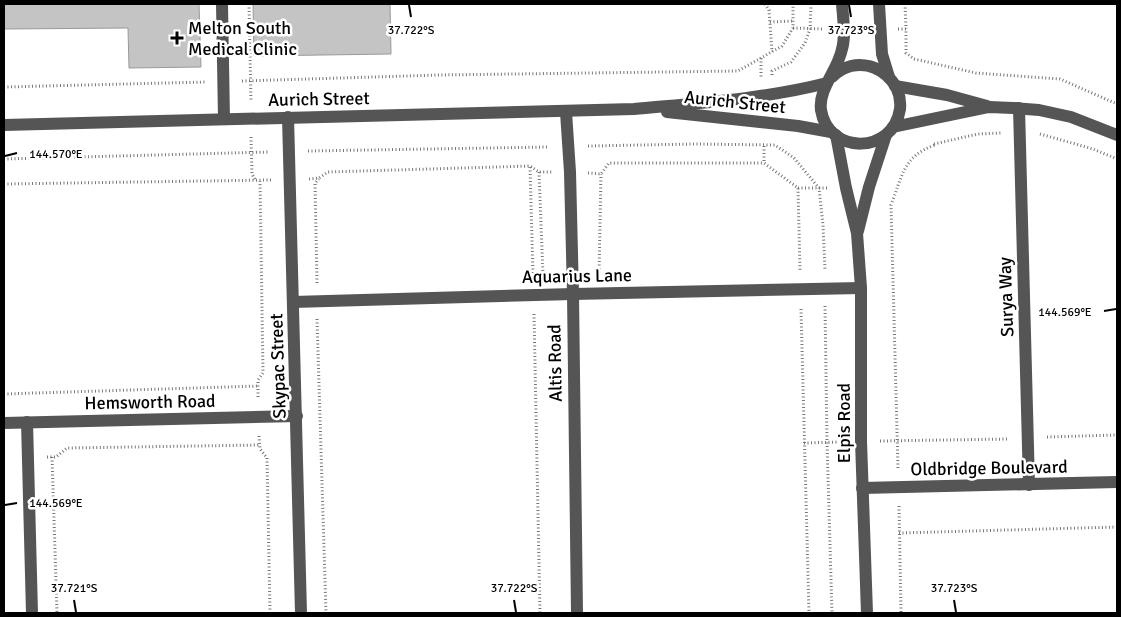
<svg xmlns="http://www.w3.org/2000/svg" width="1121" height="617" viewBox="0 0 1121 617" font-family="Signika,sans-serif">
	<rect width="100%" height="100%" fill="#fff"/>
	<!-- building -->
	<g fill="#c4c4c4" stroke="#999">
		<polygon points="4,4 199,4 201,67 129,68 128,28 4,29"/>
		<polygon points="253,4 390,4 391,54 254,56"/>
	</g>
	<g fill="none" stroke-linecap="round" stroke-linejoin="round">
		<!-- path -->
		<g stroke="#777" stroke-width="3" stroke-dasharray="1 2.5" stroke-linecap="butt">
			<polyline points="249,4 251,101"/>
			<polyline points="765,4 769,10 772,52"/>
			<polyline points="905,4 906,29"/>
			<polyline points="770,22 793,21"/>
			<polyline points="793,28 824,29"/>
			<polyline points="898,29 906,29 906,53 914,59 976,73 1060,79 1117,104"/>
			<polyline points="761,58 761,77"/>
			<polyline points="772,75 772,71 791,62 805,43 810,29 811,4"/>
			<polyline points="242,81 439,75 738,71 782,46 793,28 793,4"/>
			<polyline points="4,87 206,82"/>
			<polyline points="1040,134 1093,149 1117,159"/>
			<polyline points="251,137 252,174 256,181"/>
			<polyline points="934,144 978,134 1001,133"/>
			<polyline points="588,146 694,144 775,145 794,158 819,188 823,225 825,270"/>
			<polyline points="764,146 764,163 798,188 800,270"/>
			<polyline points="308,151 549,147"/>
			<polyline points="4,159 269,152"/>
			<polyline points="530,167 533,275"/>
			<polyline points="539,172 543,276"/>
			<polyline points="588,173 601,174 609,163 764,163"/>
			<polyline points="309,179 319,178 328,172 530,166 539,172 552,172"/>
			<polyline points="4,184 271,180"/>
			<polyline points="798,188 827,188"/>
			<polyline points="599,276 601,174"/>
			<polyline points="317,283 315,183 319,179"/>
			<polyline points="825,306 827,442 832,613"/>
			<polyline points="801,309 809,613"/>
			<polyline points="534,314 540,613"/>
			<polyline points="317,319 326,613"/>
			<polyline points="4,394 258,386"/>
			<polyline points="258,397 258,380 263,373 260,181"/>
			<polyline points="259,436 260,449 267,458 270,613"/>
			<polyline points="1047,437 1117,435"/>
			<polyline points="880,441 1009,439"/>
			<polyline points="804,443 841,442"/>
			<polyline points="47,457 56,457 67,448 260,445"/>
			<polyline points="52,457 57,613"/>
			<path d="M898,468L891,205C902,177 903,156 935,145"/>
			<polyline points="899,506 901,613"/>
			<polyline points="899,533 1117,527"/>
		</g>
		<!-- minor -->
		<g stroke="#555" stroke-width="12">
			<polyline points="222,4 224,119"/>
			<polyline points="879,4 882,54 889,77"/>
			<path d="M832,77C837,72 843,68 851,66C877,60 903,82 900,109C893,155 828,155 821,110C818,89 838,70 842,49C846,35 843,18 842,4"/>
			<polyline points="895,86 947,95 987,106"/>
			<polyline points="1019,108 1029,485"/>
			<polyline points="566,112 570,172 573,294 577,613"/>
			<polyline points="667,112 798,126 831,132"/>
			<polyline points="288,117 301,613"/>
			<path d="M4,125L634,109C699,103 764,99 827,83"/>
			<polyline points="893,127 989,107 1013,108 1039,110 1071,117 1117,135"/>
			<polyline points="836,135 846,188 857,233 861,288 861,441 867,613"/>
			<polyline points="858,231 869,187 886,135"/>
			<polyline points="293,302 573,294 861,288"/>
			<polyline points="27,422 32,613"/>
			<polyline points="4,423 297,416"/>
			<polyline points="862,488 1117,482"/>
		</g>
	</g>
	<!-- ticks -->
	<path fill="none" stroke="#000" stroke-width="2" d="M409,5L411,17M849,5L851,17M5,156L17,153M1104,311L1116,309M5,505L17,503M74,600L76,612M514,600L516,612M954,600L956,612"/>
	<!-- markers -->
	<path fill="#000" stroke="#fff" stroke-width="2" d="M174.5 30.5h5v5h5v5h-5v5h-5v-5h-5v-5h5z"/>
	<g text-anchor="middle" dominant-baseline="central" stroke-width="5" stroke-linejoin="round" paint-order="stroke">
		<!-- poi labels -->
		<g font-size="18" fill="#000" stroke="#fff" text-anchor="start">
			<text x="188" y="28">Melton South<tspan x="188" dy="21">Medical Clinic</tspan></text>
		</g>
		<!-- street labels -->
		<g font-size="18" fill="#000" stroke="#fff">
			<text transform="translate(319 99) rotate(-1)">Aurich Street</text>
			<text transform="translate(735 102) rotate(6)">Aurich Street</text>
			<text transform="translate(577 276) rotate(-1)">Aquarius Lane</text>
			<text transform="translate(1006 297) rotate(-92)">Surya Way</text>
			<text transform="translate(555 363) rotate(-91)">Altis Road</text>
			<text transform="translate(278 366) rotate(-92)">Skypac Street</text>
			<text transform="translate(150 402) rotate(-1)">Hemsworth Road</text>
			<text transform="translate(844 423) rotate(-90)">Elpis Road</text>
			<text transform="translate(989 468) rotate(-1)">Oldbridge Boulevard</text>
		</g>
	</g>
	<g font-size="12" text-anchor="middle" fill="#000" stroke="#fff" stroke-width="5" stroke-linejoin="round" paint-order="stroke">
		<text x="411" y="34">37.722°S</text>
		<text x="851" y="34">37.723°S</text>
		<text x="56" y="158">144.570°E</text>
		<text x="1065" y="316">144.569°E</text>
		<text x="56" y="507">144.569°E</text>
		<text x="74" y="592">37.721°S</text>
		<text x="514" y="592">37.722°S</text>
		<text x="954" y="592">37.723°S</text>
	</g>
	<!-- border -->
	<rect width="1121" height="617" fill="none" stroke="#000000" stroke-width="10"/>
</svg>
